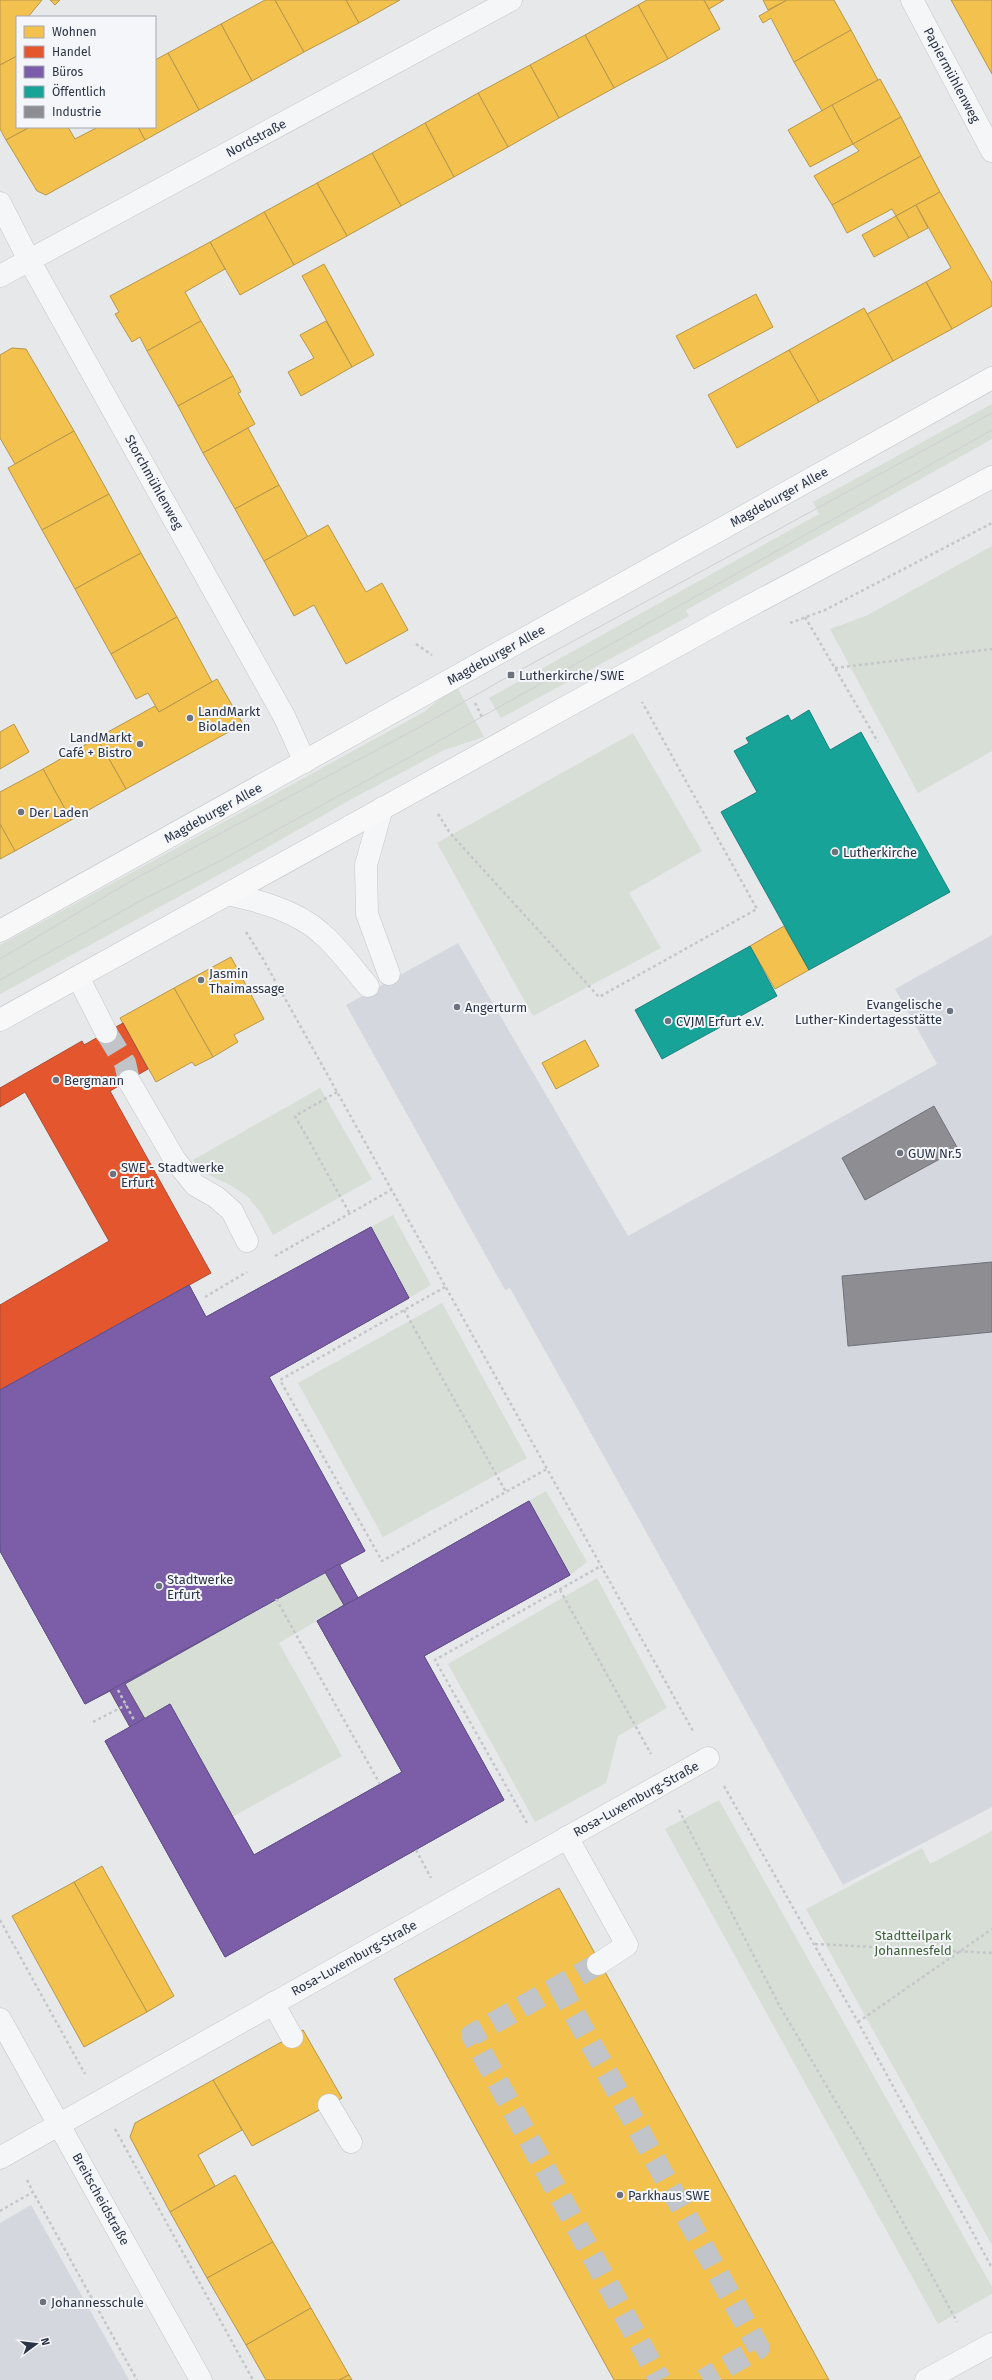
<svg xmlns="http://www.w3.org/2000/svg" width="992" height="2380" viewBox="0 0 992 2380" font-family="'Fira Sans',sans-serif">
	<rect width="100%" height="100%" fill="#e6e8ea"/>
	<!-- built -->
	<g fill="#d4d7dd">
		<polygon points="992,935 992,1807 843,1885 510,1288 505,1290 346,1005 458,943 628,1236 937,1064 895,989"/>
		<polygon points="31,2205 129,2380 0,2380 0,2223"/>
	</g>
	<!-- green -->
	<g fill="#d6ded6">
		<polygon points="992,404 992,439 686,610 689,616 501,718 489,698 819,514 813,502"/>
		<polygon points="992,546 992,751 918,793 830,629 866,616"/>
		<polygon points="456,685 484,737 444,750 348,801 242,862 0,994 0,945 424,712"/>
		<polygon points="633,733 702,851 629,893 661,948 533,1016 437,843"/>
		<polygon points="320,1088 372,1179 273,1235 261,1213 247,1196 232,1186 199,1170 193,1160"/>
		<polygon points="393,1215 431,1285 409,1298 371,1227"/>
		<polygon points="442,1303 527,1458 383,1537 298,1383"/>
		<polygon points="546,1491 587,1562 570,1575 529,1501"/>
		<polygon points="325,1572 344,1605 279,1643 342,1756 232,1817 145,1719 125,1684"/>
		<polygon points="597,1578 667,1708 618,1736 606,1783 535,1822 448,1664"/>
		<polygon points="719,1800 992,2287 992,2294 938,2324 665,1829"/>
		<polygon points="992,1831 992,2245 806,1909 922,1848 930,1864"/>
	</g>
	<!-- homes -->
	<g fill="#f2c14e" stroke="#b6974b">
		<polygon points="0,0 42,0 28,17 17,17 17,56 0,65"/>
		<polygon points="50,0 60,0 55,5"/>
		<polygon points="265,0 275,0 304,52 252,81 221,24"/>
		<polygon points="275,0 346,0 359,23 304,52"/>
		<polygon points="346,0 400,0 359,23"/>
		<polygon points="647,0 704,0 720,29 668,59 638,5"/>
		<polygon points="704,0 724,0 709,9"/>
		<polygon points="763,0 787,0 768,10"/>
		<polygon points="787,0 834,0 851,30 794,62 771,18 763,23 759,16"/>
		<polygon points="951,0 992,0 992,74"/>
		<polygon points="638,5 668,59 614,88 585,35"/>
		<polygon points="221,24 252,81 199,110 168,53"/>
		<polygon points="851,30 878,80 822,111 794,62"/>
		<polygon points="585,35 614,88 559,118 530,65"/>
		<polygon points="168,53 199,110 145,140 138,127 155,127 155,60"/>
		<polygon points="17,56 17,127 30,127 6,140 0,129 0,65"/>
		<polygon points="530,65 559,118 508,147 478,93"/>
		<polygon points="880,79 901,117 853,144 832,105"/>
		<polygon points="478,93 508,147 454,177 425,123"/>
		<polygon points="832,105 853,144 810,167 788,130"/>
		<polygon points="901,117 921,156 832,205 814,176 859,151 853,144"/>
		<polygon points="425,123 454,177 401,206 372,153"/>
		<polygon points="30,127 68,127 75,139 98,127 138,127 145,140 46,195 37,191 6,140"/>
		<polygon points="372,153 401,206 347,236 317,183"/>
		<polygon points="921,156 940,192 896,216 892,209 847,233 832,205"/>
		<polygon points="317,183 347,236 294,265 264,212"/>
		<polygon points="940,192 992,283 992,306 952,329 926,282 951,268 916,205"/>
		<polygon points="916,205 928,228 909,238 896,216"/>
		<polygon points="264,212 294,265 240,295 210,242"/>
		<polygon points="896,216 909,238 874,257 862,235"/>
		<polygon points="210,242 225,269 185,292 201,321 147,351 140,337 132,342 115,314 119,312 110,296"/>
		<polygon points="324,264 374,355 352,367 302,276"/>
		<polygon points="926,282 952,329 893,361 867,314"/>
		<polygon points="756,294 773,327 694,369 676,336"/>
		<polygon points="864,308 893,361 819,402 789,350"/>
		<polygon points="201,321 233,376 178,406 147,351"/>
		<polygon points="326,321 352,367 301,396 288,372 314,358 300,335"/>
		<polygon points="12,348 26,349 74,431 15,464 0,438 0,355"/>
		<polygon points="789,350 819,402 737,448 708,395"/>
		<polygon points="233,376 241,392 238,393 255,424 203,453 178,406"/>
		<polygon points="248,428 279,485 235,509 203,453"/>
		<polygon points="74,431 109,494 42,530 8,468"/>
		<polygon points="279,485 308,537 264,561 235,509"/>
		<polygon points="109,494 141,553 75,589 42,530"/>
		<polygon points="328,525 366,592 382,583 408,630 346,664 314,605 294,616 264,561"/>
		<polygon points="141,553 177,617 111,654 75,589"/>
		<polygon points="177,617 212,682 159,712 148,693 136,699 111,654"/>
		<polygon points="217,679 243,724 126,789 97,738 155,706 159,712"/>
		<polygon points="14,724 29,752 0,769 0,732"/>
		<polygon points="97,738 126,789 71,820 43,769"/>
		<polygon points="43,769 71,820 15,851 0,824 0,792"/>
		<polygon points="0,824 15,851 0,859"/>
		<polygon points="784,926 809,970 775,989 750,946"/>
		<polygon points="231,957 264,1019 234,1035 238,1042 213,1057 174,988"/>
		<polygon points="174,988 213,1057 195,1066 192,1062 156,1082 120,1018"/>
		<polygon points="585,1040 599,1066 556,1089 542,1063"/>
		<polygon points="125,1684 145,1719 130,1727 110,1691"/>
		<polygon points="102,1866 174,1996 147,2012 74,1882"/>
		<polygon points="74,1882 147,2012 84,2047 12,1916"/>
		<polygon points="559,1888 829,2380 614,2380 394,1979"/>
		<polygon points="303,2030 342,2098 252,2146 213,2080"/>
		<polygon points="213,2080 242,2130 198,2155 215,2186 170,2212 130,2137 135,2123"/>
		<polygon points="235,2175 273,2242 207,2278 170,2212"/>
		<polygon points="273,2242 311,2308 246,2345 207,2278"/>
		<polygon points="311,2308 349,2375 339,2380 266,2380 246,2345"/>
		<polygon points="349,2375 352,2380 339,2380"/>
	</g>
	<!-- shops -->
	<polygon fill="#e4572e" stroke="#ac4c35" points="123,1023 148,1069 110,1091 211,1273 0,1390 0,1305 109,1241 25,1092 0,1107 0,1088 82,1041 84,1045"/>
	<!-- offices -->
	<g fill="#7b5ea7" stroke="#63518a" fill-rule="evenodd">
		<path d="M371,1227L409,1298L269,1377L365,1551L339,1564L358,1598L529,1501L570,1575L424,1656L504,1800L225,1957L105,1741L130,1727L110,1691L85,1704L0,1551V1390L189,1285L206,1317ZM325,1572L344,1605L317,1621L402,1772L254,1855L170,1704L145,1719L125,1684Z"/>
		<polygon points="371,1227 409,1298 269,1377 365,1551 85,1704 0,1551 0,1390 189,1285 206,1317"/>
		<polygon points="529,1501 570,1575 424,1656 504,1800 225,1957 105,1741 170,1704 254,1855 402,1772 317,1621"/>
		<polygon points="339,1564 358,1598 344,1605 325,1572"/>
	</g>
	<!-- public -->
	<g fill="#17a398" stroke="#1d827f">
		<polygon points="809,710 830,750 861,732 950,892 809,970 721,812 757,792 734,751 749,743 746,738 788,715 791,721"/>
		<polygon points="750,946 777,996 662,1059 635,1010"/>
	</g>
	<!-- industry -->
	<g fill="#8d8d92" stroke="#70727b">
		<polygon points="934,1106 958,1149 865,1200 842,1158"/>
		<polygon points="992,1262 992,1332 848,1346 842,1276"/>
	</g>
	<g fill="none" stroke-linecap="round" stroke-linejoin="round">
		<!-- minor-tunnel -->
		<g stroke="#c1c4c9" stroke-width="22" stroke-dasharray="22 11" stroke-linecap="butt">
			<polyline points="106,1032 125,1063 129,1081"/>
			<polyline points="598,1964 472,2035 660,2380"/>
			<polyline points="559,1986 759,2348 703,2380"/>
		</g>
		<!-- minor casing -->
		<g stroke="#c4c6c8" stroke-width="23">
			<g id="minor">
				<polyline points="912,0 992,151"/>
				<polyline points="0,203 29,260 284,716 305,762"/>
				<polyline points="0,276 511,0"/>
				<polyline points="382,808 366,865 367,914 389,974"/>
				<path d="M228,894C259,901 297,911 321,933C339,948 353,969 368,986"/>
				<polyline points="78,977 106,1032"/>
				<polyline points="129,1081 175,1160 195,1185 216,1197 232,1211 247,1241"/>
				<polyline points="567,1837 627,1945 598,1964"/>
				<polyline points="273,2003 292,2037"/>
				<polyline points="0,2019 201,2380"/>
				<polyline points="329,2105 351,2142"/>
				<polyline points="0,2158 708,1758"/>
				<polyline points="926,2380 992,2344"/>
			</g>
		</g>
		<!-- major casing -->
		<g stroke="#c2c5c8" stroke-width="23">
			<g id="major">
				<polyline points="0,931 992,378"/>
				<polyline points="0,1020 727,618 992,477"/>
			</g>
		</g>
		<!-- path -->
		<g stroke="#c5c6ca" stroke-width="2.5" stroke-dasharray="3 3" stroke-linecap="butt">
			<polyline points="805,617 878,742"/>
			<polyline points="790,623 825,610 992,523"/>
			<polyline points="416,644 432,655"/>
			<polyline points="835,668 992,649"/>
			<polyline points="475,703 482,717"/>
			<polyline points="438,814 450,833 599,997 757,909 642,702"/>
			<polyline points="246,932 263,959 693,1731"/>
			<polyline points="337,1092 295,1116 350,1214"/>
			<polyline points="275,1256 391,1190"/>
			<polyline points="445,1287 280,1380 382,1561 547,1469"/>
			<polyline points="205,1297 247,1272"/>
			<polyline points="404,1310 506,1492"/>
			<polyline points="560,1590 651,1754"/>
			<polyline points="276,1599 380,1784"/>
			<polyline points="118,1690 134,1720"/>
			<polyline points="93,1722 126,1705"/>
			<polyline points="724,1786 858,2022 992,2268"/>
			<polyline points="679,1810 778,2003 860,2143 957,2322"/>
			<polyline points="527,1823 435,1660 601,1566"/>
			<polyline points="416,1850 431,1878"/>
			<polyline points="0,1920 85,2074"/>
			<polyline points="815,1944 992,1953"/>
			<polyline points="858,2022 992,1929"/>
			<polyline points="115,2129 253,2380"/>
			<polyline points="27,2180 33,2192"/>
			<polyline points="0,2211 33,2192 137,2380"/>
		</g>
		<!-- minor -->
		<use href="#minor" stroke="#f5f6f7" stroke-width="22"/>
		<!-- major -->
		<use href="#major" stroke="#f8f8f8" stroke-width="22"/>
		<!-- tram -->
		<g stroke="#cecfd2" stroke-width="1">
			<polyline points="0,959 131,881 418,728 511,675 992,413"/>
			<polyline points="0,980 142,900 220,861 428,747 992,430"/>
		</g>
	</g>
	<!-- markers -->
	<g fill="#6c737f" stroke="#f4f6f9" stroke-width="1.5">
		<rect x="507" y="671" width="8" height="8" rx="2"/>
		<circle cx="190" cy="718" r="4"/>
		<circle cx="140" cy="744" r="4"/>
		<circle cx="21" cy="812" r="4"/>
		<circle cx="835" cy="852" r="4"/>
		<circle cx="201" cy="980" r="4"/>
		<circle cx="457" cy="1007" r="4"/>
		<circle cx="950" cy="1011" r="4"/>
		<circle cx="668" cy="1021" r="4"/>
		<circle cx="56" cy="1080" r="4"/>
		<circle cx="900" cy="1153" r="4"/>
		<circle cx="113" cy="1174" r="4"/>
		<circle cx="159" cy="1586" r="4"/>
		<circle cx="620" cy="2195" r="4"/>
		<circle cx="43" cy="2302" r="4"/>
	</g>
	<g text-anchor="middle" dominant-baseline="central" stroke-width="4" stroke-linejoin="round" paint-order="stroke">
		<!-- street labels -->
		<g font-size="13" fill="#2b3445" stroke="#f4f6f9">
			<text transform="translate(952 75) rotate(62)">Papiermühlenweg</text>
			<text transform="translate(256 138) rotate(-28)">Nordstraße</text>
			<text transform="translate(154 482) rotate(61)">Storchmühlenweg</text>
			<text transform="translate(779 497) rotate(-29)">Magdeburger Allee</text>
			<text transform="translate(496 655) rotate(-29)">Magdeburger Allee</text>
			<text transform="translate(213 813) rotate(-29)">Magdeburger Allee</text>
			<text transform="translate(636 1799) rotate(-29)">Rosa-Luxemburg-Straße</text>
			<text transform="translate(354 1958) rotate(-29)">Rosa-Luxemburg-Straße</text>
			<text transform="translate(101 2199) rotate(61)">Breitscheidstraße</text>
		</g>
		<!-- poi labels -->
		<g font-size="13" fill="#2b3445" stroke="#f4f6f9" text-anchor="start">
			<text x="519" y="675">Lutherkirche/SWE</text>
			<text x="198" y="711">LandMarkt<tspan x="198" dy="15">Bioladen</tspan></text>
			<text x="132" y="737" text-anchor="end">LandMarkt<tspan x="132" dy="15">Café + Bistro</tspan></text>
			<text x="29" y="812">Der Laden</text>
			<text x="843" y="852">Lutherkirche</text>
			<text x="209" y="973">Jasmin<tspan x="209" dy="15">Thaimassage</tspan></text>
			<text x="942" y="1004" text-anchor="end">Evangelische<tspan x="942" dy="15">Luther-Kindertagesstätte</tspan></text>
			<text x="465" y="1007">Angerturm</text>
			<text x="676" y="1021">CVJM Erfurt e.V.</text>
			<text x="64" y="1080">Bergmann</text>
			<text x="908" y="1153">GUW Nr.5</text>
			<text x="121" y="1167">SWE - Stadtwerke<tspan x="121" dy="15">Erfurt</tspan></text>
			<text x="167" y="1579">Stadtwerke<tspan x="167" dy="15">Erfurt</tspan></text>
			<text x="628" y="2195">Parkhaus SWE</text>
			<text x="51" y="2302">Johannesschule</text>
		</g>
		<!-- park labels -->
		<g font-size="13" fill="#3f6138" stroke="#f4f6f9">
			<text x="913" y="1935">Stadtteilpark<tspan x="913" dy="15">Johannesfeld</tspan></text>
		</g>
	</g>
	<!-- legend -->
	<rect x="16" y="16" width="140" height="112" fill="#f4f6f9" stroke="#a4a8b1"/>
	<rect x="24" y="26" width="20" height="12" fill="#f2c14e" stroke="#a4a8b1"/>
	<text x="52" y="36" font-size="12" fill="#2b3445">Wohnen</text>
	<rect x="24" y="46" width="20" height="12" fill="#e4572e" stroke="#a4a8b1"/>
	<text x="52" y="56" font-size="12" fill="#2b3445">Handel</text>
	<rect x="24" y="66" width="20" height="12" fill="#7b5ea7" stroke="#a4a8b1"/>
	<text x="52" y="76" font-size="12" fill="#2b3445">Büros</text>
	<rect x="24" y="86" width="20" height="12" fill="#17a398" stroke="#a4a8b1"/>
	<text x="52" y="96" font-size="12" fill="#2b3445">Öffentlich</text>
	<rect x="24" y="106" width="20" height="12" fill="#8d8d92" stroke="#a4a8b1"/>
	<text x="52" y="116" font-size="12" fill="#2b3445">Industrie</text>
	<!-- north arrow -->
	<g transform="translate(36 2344) rotate(75)" stroke="#f4f6f9" stroke-width="3" paint-order="stroke">
	<path d="M0-3L7 15L0 10L-7 15Z" fill="#2b3445"/>
	<text y="-6" font-size="11" font-weight="bold" text-anchor="middle" fill="#2b3445">N</text>
	</g>
</svg>
